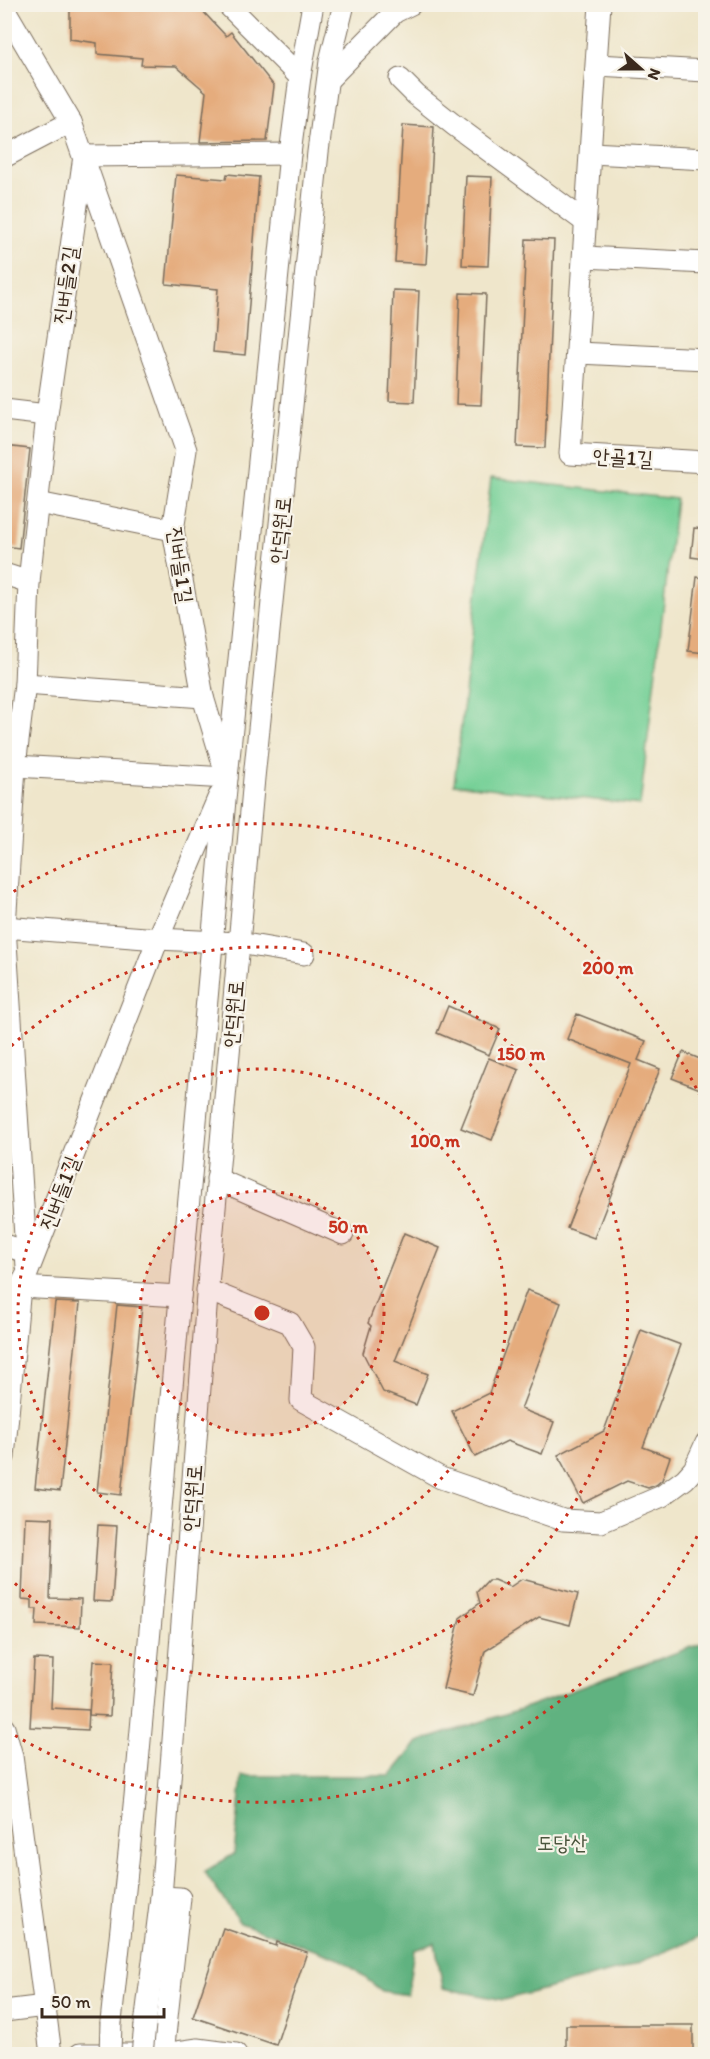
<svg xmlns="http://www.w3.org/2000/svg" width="710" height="2059" viewBox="0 0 710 2059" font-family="Itim,'Poor Story',sans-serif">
	<rect width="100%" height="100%" fill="#f7f3e8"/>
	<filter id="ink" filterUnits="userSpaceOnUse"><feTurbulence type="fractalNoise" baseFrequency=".0167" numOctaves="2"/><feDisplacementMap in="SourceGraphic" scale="12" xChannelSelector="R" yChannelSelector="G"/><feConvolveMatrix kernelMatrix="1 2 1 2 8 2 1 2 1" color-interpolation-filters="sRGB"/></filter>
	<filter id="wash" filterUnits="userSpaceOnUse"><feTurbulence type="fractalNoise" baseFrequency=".008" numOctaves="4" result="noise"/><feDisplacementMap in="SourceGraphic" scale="24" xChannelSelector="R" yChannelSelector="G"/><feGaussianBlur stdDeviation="1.35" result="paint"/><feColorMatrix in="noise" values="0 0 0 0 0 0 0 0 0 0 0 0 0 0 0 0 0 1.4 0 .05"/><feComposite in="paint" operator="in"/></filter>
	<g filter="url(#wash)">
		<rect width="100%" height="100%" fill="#efe6cb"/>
		<!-- green -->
		<polygon fill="#76d097" stroke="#587d5a" stroke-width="1.5" points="491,478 676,499 640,805 454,784"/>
		<!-- forest -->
		<polygon fill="#60b280" stroke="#4e6e4f" stroke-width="1.5" points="705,1642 705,1935 623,1969 503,2000 443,1988 435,1943 414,1950 407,1995 382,1991 342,1960 240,1923 204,1872 234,1854 242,1776 390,1776 418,1742 524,1708"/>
		<g id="blocks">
			<!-- building -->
			<g fill="#e5ac7d">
				<polygon points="70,4 196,4 226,36 231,32 274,86 267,141 200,142 206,92 176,66 141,65 142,58 97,54 97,43 70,39"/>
				<polygon points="403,125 434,127 426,264 395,262"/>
				<polygon points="227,174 259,177 245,355 213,352 218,289 166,284 176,175 226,179"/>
				<polygon points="466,176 492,177 488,266 462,265"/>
				<polygon points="526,239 554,240 545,448 517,447"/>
				<polygon points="393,290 419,291 414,402 389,401"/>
				<polygon points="460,293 486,294 481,405 456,404"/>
				<polygon points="4,446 30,449 19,548 4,546 4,505 10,467 4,466"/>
				<polygon points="694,528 705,529 705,559 691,557"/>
				<polygon points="697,577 705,578 705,653 688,651"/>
				<polygon points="448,1006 500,1029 489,1055 437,1033"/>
				<polygon points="577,1014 646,1041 638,1060 660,1069 594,1238 567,1228 631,1064 567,1039"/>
				<polygon points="683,1052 705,1061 705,1091 672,1078"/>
				<polygon points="489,1058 519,1070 492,1140 461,1128"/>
				<polygon points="404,1233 440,1248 395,1361 428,1374 416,1405 383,1392 363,1353 371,1326 368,1323"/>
				<polygon points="527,1290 561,1303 521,1409 554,1422 542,1454 507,1441 475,1457 452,1411 489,1393"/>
				<polygon points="55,1302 80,1303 60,1491 35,1488"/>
				<polygon points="117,1305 142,1307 121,1495 97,1492"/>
				<polygon points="641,1330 681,1345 643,1447 670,1457 662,1480 656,1485 648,1488 627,1481 583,1503 558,1455 604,1431"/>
				<polygon points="25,1517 53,1518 50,1598 81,1599 80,1627 36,1625 37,1609 32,1609 32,1600 22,1599"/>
				<polygon points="98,1525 117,1526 112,1602 93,1601"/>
				<polygon points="522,1579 578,1594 570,1625 539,1617 485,1651 473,1696 443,1689 460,1618 480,1603 477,1592 488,1580 494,1580 510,1587"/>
				<polygon points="34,1659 53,1660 51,1708 89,1710 88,1730 30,1727"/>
				<polygon points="93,1661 113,1662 110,1716 89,1715"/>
				<polygon points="223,1928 276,1946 277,1942 307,1952 276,2045 193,2017"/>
				<rect x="566" y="2025" width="127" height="30"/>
			</g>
		</g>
	</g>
	<g filter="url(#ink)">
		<use href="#blocks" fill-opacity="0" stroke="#7a6c5b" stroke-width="1.5"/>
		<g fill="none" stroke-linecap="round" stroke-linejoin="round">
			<!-- minor casing -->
			<g stroke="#7a6c5b" stroke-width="23">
				<g id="minor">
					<polyline points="227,4 300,77"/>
					<polyline points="600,4 570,454 706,462"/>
					<polyline points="4,8 71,122 186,450 173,530 203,697 224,767"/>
					<polyline points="597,65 706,71"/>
					<polyline points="400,79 416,95 454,125 584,221"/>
					<polyline points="328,80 395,12 411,4"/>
					<polyline points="591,153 706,159"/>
					<polyline points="4,157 71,122"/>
					<polyline points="584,257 706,263"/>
					<polyline points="578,353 706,359"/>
					<polyline points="4,410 47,415"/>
					<polyline points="38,503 173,530"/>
					<polyline points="4,574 29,582"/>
					<polyline points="25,684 203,697"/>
					<polyline points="15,766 227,778"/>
					<polyline points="4,927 158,939 239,943 304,954"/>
					<polyline points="217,1179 343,1234"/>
					<polyline points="4,1245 26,1252"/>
					<polyline points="27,1267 5,927 15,766 25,684 29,582 47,415 84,156 290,154"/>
					<polyline points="20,1287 180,1296"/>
					<polyline points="207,1290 290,1323 304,1347 301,1400 441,1478 563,1520 601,1522 662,1496 685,1479 694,1469 706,1443"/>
					<polyline points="4,1457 20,1287 27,1274 158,939 219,796"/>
					<polyline points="4,1728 12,1756 51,2054"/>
					<polyline points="161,1897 180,1898 163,2054"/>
					<polyline points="4,2011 45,2006"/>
					<polyline points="111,2022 135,1796 227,778 290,154 300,77 313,4"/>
					<polyline points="145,2025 161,1897 207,1296 254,778 318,152 330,61 344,4"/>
					<polyline points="80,2054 163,2054 198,2049 236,2054"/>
				</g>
			</g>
			<!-- minor -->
			<use href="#minor" stroke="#fff" stroke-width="21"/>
			<!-- minor-bridge casing -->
			<g stroke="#7a6c5b" stroke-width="23" stroke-linecap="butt">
				<g id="minor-bridge">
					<polyline points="110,2054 111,2022"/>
					<polyline points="142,2054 145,2025"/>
				</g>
			</g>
			<!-- minor-bridge -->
			<use href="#minor-bridge" stroke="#fff" stroke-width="21"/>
		</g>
	</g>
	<!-- distance rings -->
	<circle cx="262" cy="1313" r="122" fill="#c8321e" fill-opacity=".12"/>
	<g fill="none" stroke="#c8321e" stroke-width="3" stroke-dasharray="3 6">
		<circle cx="262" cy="1313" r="122"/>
		<circle cx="262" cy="1313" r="244"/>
		<path d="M5 1052A366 366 0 1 1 5 1574"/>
		<path d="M705 1520A489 489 0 0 1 6 1730M6 896A489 489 0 0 1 705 1106"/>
	</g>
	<g text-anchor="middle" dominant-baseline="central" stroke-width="4.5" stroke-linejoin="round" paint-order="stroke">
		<!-- street labels -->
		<g font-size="21" fill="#3b2a1e" stroke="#f7f3e8">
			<text transform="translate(65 285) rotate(-82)">진버들2길</text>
			<text transform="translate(623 457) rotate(3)">안골1길</text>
			<text transform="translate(280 530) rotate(-84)">안덕원로</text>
			<text transform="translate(181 565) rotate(82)">진버들1길</text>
			<text transform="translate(233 1014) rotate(-85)">안덕원로</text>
			<text transform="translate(59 1193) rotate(-69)">진버들1길</text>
			<text transform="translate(192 1498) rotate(-86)">안덕원로</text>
		</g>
		<!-- park labels -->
		<g font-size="21" fill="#4a543c" stroke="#f7f3e8">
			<text x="562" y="1842">도당산</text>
		</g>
	</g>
	<circle cx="262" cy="1313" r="9" fill="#c8321e" stroke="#f7f3e8" stroke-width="3"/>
	<g font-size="18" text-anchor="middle" font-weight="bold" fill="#c8321e" stroke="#f7f3e8" stroke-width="4.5" stroke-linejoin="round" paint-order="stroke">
		<text x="608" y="974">200 m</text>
		<text x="521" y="1060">150 m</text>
		<text x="435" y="1147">100 m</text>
		<text x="348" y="1233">50 m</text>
	</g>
	<!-- margin -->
	<rect width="710" height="2059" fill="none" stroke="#f7f3e8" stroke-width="24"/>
	<!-- north arrow -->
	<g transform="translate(641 69) rotate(111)" stroke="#f7f3e8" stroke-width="4.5" paint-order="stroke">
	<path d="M0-4.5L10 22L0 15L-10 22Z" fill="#3b2a1e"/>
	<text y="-9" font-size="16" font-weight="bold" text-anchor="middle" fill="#3b2a1e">N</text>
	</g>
	<!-- scale -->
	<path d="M42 2008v9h122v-9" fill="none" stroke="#3b2a1e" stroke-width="3"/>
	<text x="51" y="2008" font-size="18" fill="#3b2a1e" stroke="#f7f3e8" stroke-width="4.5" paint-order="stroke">50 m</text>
</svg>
